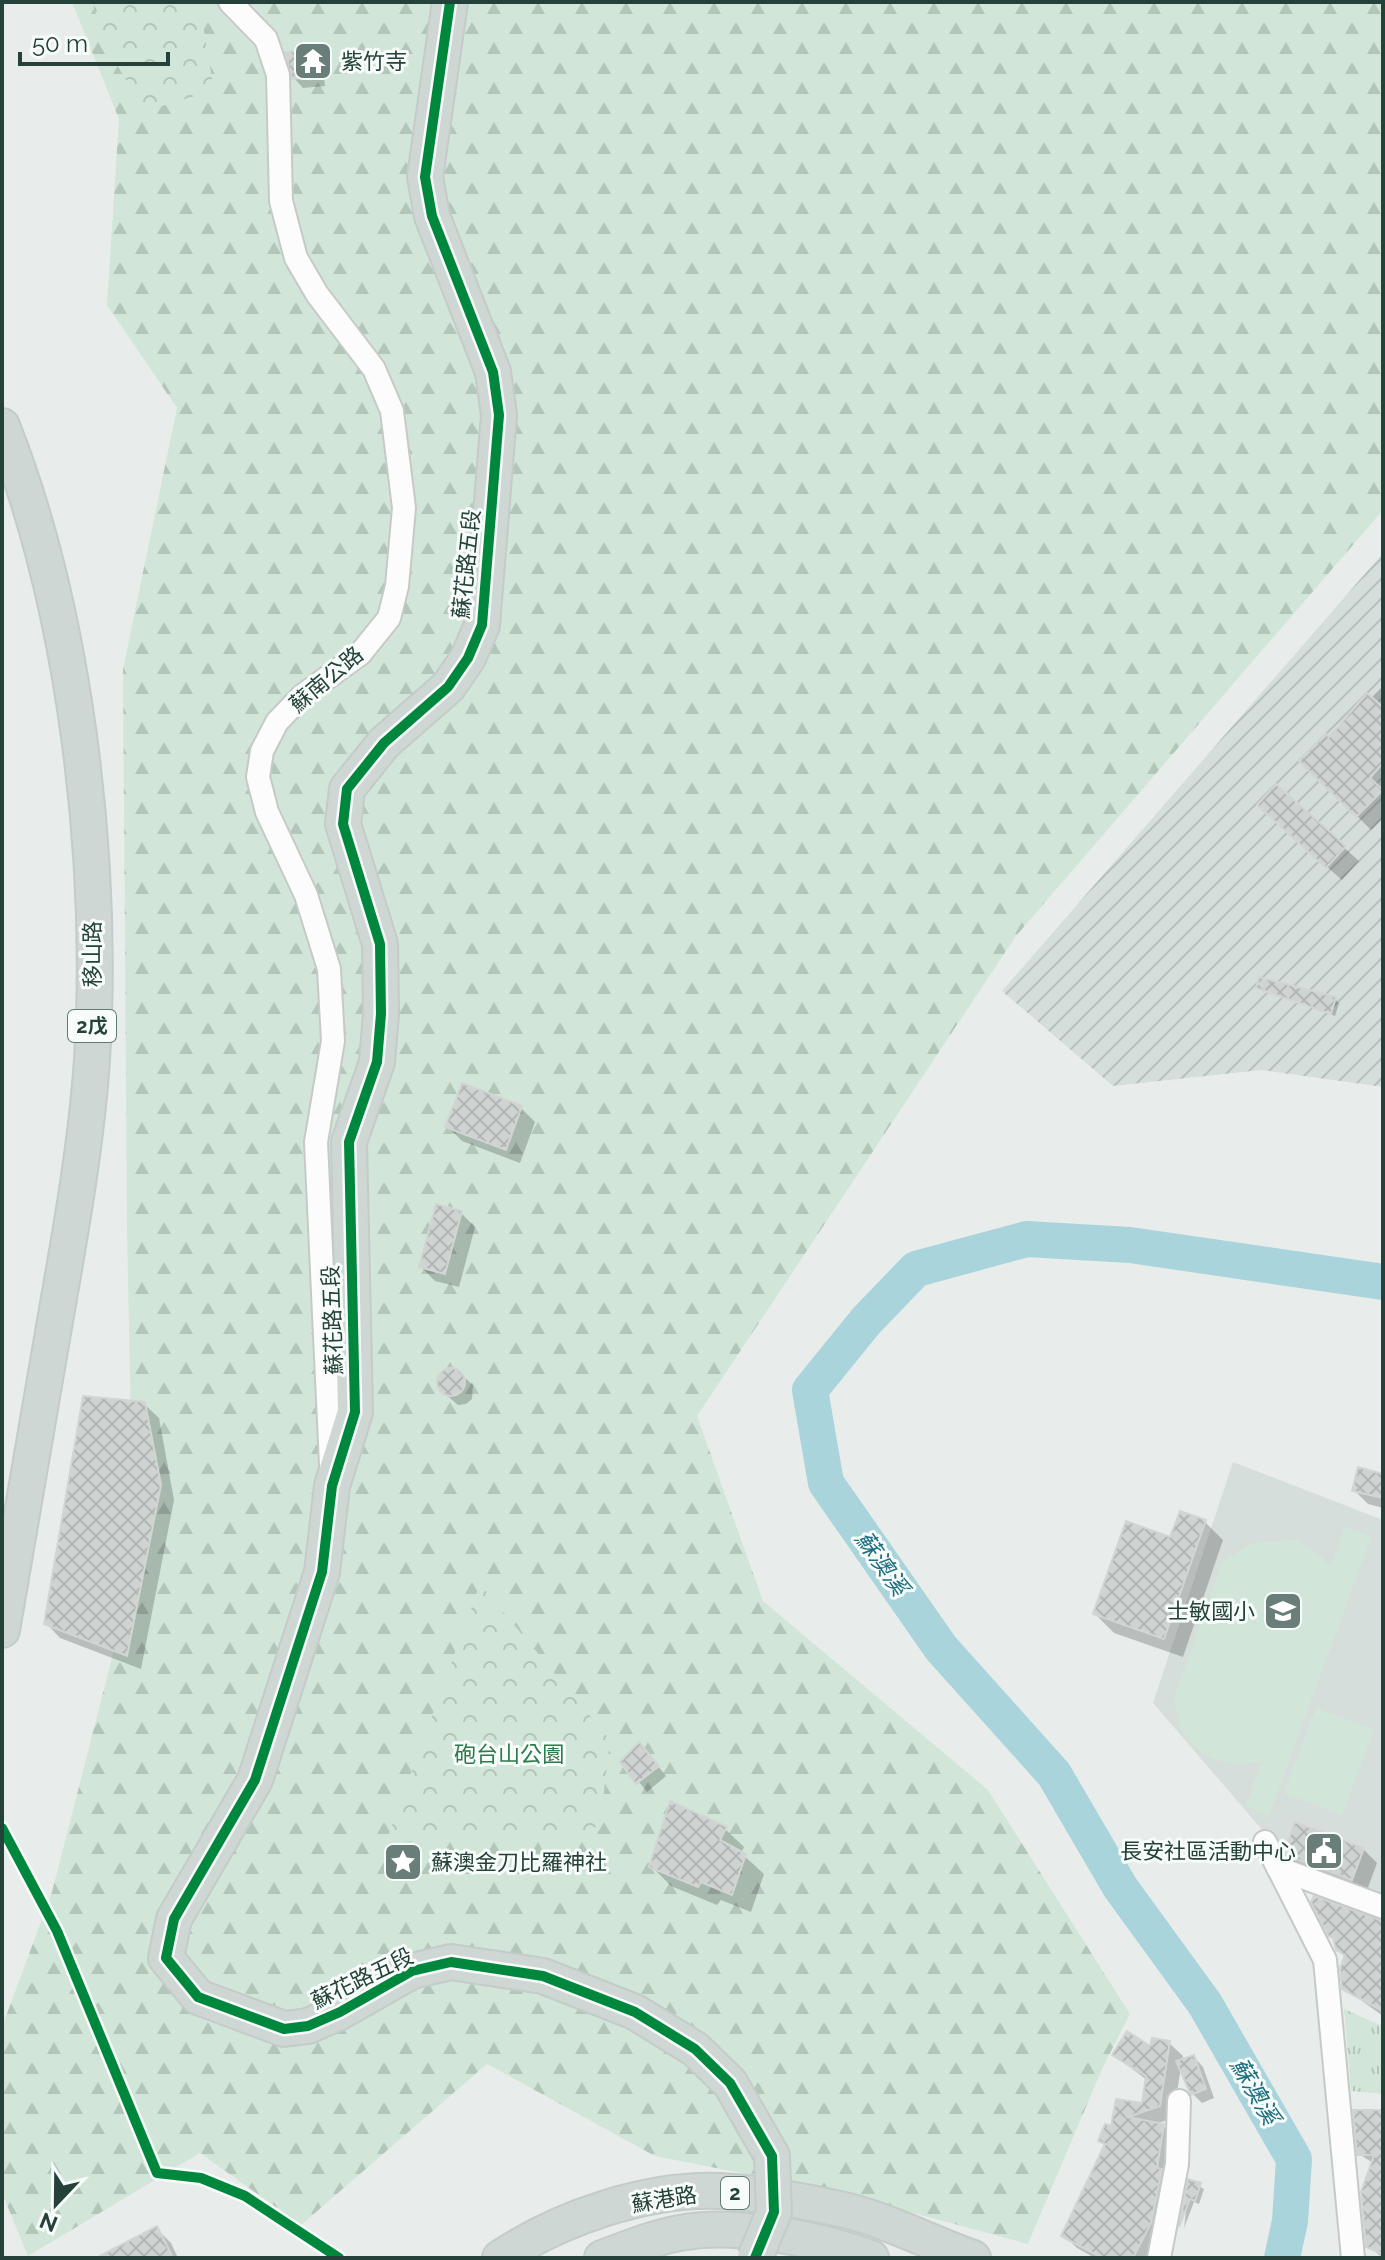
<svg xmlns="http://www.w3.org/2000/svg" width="1385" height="2260" viewBox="0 0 1385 2260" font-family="Raleway,'Noto Sans TC',sans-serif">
	<defs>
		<pattern id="industrial-furrows" width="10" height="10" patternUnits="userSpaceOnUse" patternTransform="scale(2)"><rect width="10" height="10" fill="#d6dedb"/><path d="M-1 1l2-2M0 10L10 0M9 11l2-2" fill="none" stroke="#b8c0bd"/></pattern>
		<pattern id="grass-tufts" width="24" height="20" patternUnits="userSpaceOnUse" patternTransform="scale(2)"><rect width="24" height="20" fill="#d1e6d8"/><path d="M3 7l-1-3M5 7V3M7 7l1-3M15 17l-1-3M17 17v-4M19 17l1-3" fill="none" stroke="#b3c6ba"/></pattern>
		<pattern id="forest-firs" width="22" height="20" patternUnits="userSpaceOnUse" patternTransform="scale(2)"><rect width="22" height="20" fill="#d1e6d8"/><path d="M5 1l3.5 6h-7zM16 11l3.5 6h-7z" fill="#b3c6ba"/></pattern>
		<pattern id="park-crowns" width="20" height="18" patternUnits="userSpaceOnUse" patternTransform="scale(2)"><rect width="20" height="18" fill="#d1e6d8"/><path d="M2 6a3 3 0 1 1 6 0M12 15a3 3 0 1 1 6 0" fill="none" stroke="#b3c6ba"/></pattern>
		<pattern id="building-cross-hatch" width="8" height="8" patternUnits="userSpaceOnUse" patternTransform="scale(2)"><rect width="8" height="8" fill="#cfd4d2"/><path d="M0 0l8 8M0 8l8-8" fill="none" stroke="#b2b7b5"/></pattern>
	</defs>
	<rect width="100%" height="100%" fill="#e8edeb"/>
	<!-- built -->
	<polygon fill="#d6dedb" points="1233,1462 1383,1520 1383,1896 1351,1884 1364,1847 1296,1822 1283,1854 1153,1703"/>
	<!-- industrial -->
	<polygon fill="url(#industrial-furrows)" points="1383,553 1383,1087 1261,1070 1113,1086 1002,991"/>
	<!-- grass -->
	<polygon fill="url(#grass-tufts)" points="1344,2009 1383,2026 1383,2094 1351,2091"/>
	<!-- forest -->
	<polygon fill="url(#forest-firs)" points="72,2 1383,2 1383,510 1016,936 697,1416 763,1601 988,1790 1130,2014 1102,2069 1028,2244 832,2191 655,2156 487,2064 301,2225 200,2153 28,2256 2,2193 2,2027 52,1892 134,1572 127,1231 123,669 177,408 107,305 119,119"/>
	<!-- park -->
	<g fill="url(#park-crowns)">
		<path d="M92,2H199L214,90L149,110C120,79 105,42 92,2Z"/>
		<polygon points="480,1584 610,1740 600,1825 567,1839 386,1842"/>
	</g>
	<!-- garden -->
	<g fill="#d1e6d8">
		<path d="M1345,1527L1371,1537L1269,1815L1246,1806L1262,1761C1215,1772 1175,1746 1175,1696L1223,1561L1255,1542L1295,1540L1316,1552L1331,1567Z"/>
		<polygon points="1316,1708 1374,1730 1342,1815 1284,1793"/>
	</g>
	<!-- shadow -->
	<g fill="#0003">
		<polygon points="313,52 322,61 325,86 303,88 294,78"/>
		<polygon points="1383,686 1383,818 1371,830 1302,761 1330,740"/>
		<polygon points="1276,787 1359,861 1342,880 1273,819"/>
		<polygon points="1258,987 1335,999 1339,1003 1335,1016"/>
		<polygon points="463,1086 521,1108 535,1122 520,1163 462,1141 448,1127"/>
		<polygon points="461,1213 475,1227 459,1287 435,1281 421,1267"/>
		<polygon points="457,1371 473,1385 472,1399 466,1404 458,1405 442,1391 439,1380 445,1372"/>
		<polygon points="144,1404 159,1418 174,1500 141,1669 60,1638 46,1623"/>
		<polygon points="1383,1476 1383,1508 1368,1504 1354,1490"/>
		<polygon points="1204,1521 1223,1540 1183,1657 1114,1633 1095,1614 1172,1540"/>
		<polygon points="648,1754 666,1776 647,1792 623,1762"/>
		<polygon points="725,1829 744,1847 741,1853 764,1874 751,1912 721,1900 717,1905 671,1886 652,1867"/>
		<polygon points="1363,1849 1377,1863 1366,1893 1304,1869 1289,1855"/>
		<polygon points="1383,1922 1383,2016 1344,1988 1346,1958 1337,1949"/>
		<polygon points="1169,2043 1183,2056 1182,2062 1194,2057 1203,2067 1214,2098 1202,2103 1193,2094 1181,2067 1173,2118 1156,2124 1163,2126 1176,2139 1152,2258 1095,2258 1077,2248 1064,2235 1106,2147 1100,2141 1113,2129 1117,2101 1143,2105 1147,2080 1114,2055"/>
		<polygon points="1383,2112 1383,2258 1368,2246 1373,2163 1359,2154"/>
		<polygon points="1190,2181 1204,2189 1199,2204 1194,2202 1184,2228"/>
		<polygon points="157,2229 171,2243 178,2258 101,2258"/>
	</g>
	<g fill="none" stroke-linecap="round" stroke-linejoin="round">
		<!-- river -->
		<polyline stroke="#a9d4db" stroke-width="36" points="1282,2258 1290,2221 1294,2159 1205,2004 1120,1887 1054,1774 941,1648 826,1483 810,1390 866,1321 916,1269 1027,1239 1130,1245 1383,1282"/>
	</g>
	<!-- building -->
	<g fill="url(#building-cross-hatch)" stroke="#d1d6d4" stroke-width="2">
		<polygon points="314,50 316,77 292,79 285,52"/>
		<polygon points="1367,693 1383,707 1383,763 1370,778 1383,790 1356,817 1299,761 1326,734 1329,737"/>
		<polygon points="1276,784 1346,846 1326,868 1257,805"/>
		<polygon points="1259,977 1336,997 1331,1014 1256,988"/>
		<polygon points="462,1083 522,1106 506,1150 445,1127"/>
		<polygon points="436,1204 462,1211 445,1274 419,1267"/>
		<circle cx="451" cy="1382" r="14"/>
		<polygon points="83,1396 145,1402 161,1485 127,1656 44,1624"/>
		<polygon points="1358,1467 1383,1474 1383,1498 1352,1491"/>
		<polygon points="1180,1511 1206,1520 1164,1639 1093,1614 1126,1521 1170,1537"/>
		<polygon points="639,1742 659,1766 636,1784 620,1762"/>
		<polygon points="670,1801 727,1827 720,1840 746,1854 732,1895 701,1882 698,1887 649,1867"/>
		<polygon points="1295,1822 1364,1848 1352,1880 1288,1856 1285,1850"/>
		<polygon points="1314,1896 1383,1921 1383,2011 1342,1989 1340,1968 1345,1955 1336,1950 1333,1938 1328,1936 1311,1902"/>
		<polygon points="1127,2031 1150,2046 1152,2038 1170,2041 1160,2106 1128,2117 1164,2124 1157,2168 1162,2169 1151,2223 1133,2258 1102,2258 1061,2236 1105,2144 1098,2141 1105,2124 1111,2126 1116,2099 1142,2103 1146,2076 1112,2055"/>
		<polygon points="1194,2055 1206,2089 1191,2095 1176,2061"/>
		<polygon points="1353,2110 1383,2110 1383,2254 1366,2247 1361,2192 1374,2155 1357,2155"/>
		<polygon points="1188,2179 1201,2183 1195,2201 1190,2199 1179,2227"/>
		<polygon points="157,2226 173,2258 96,2258"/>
	</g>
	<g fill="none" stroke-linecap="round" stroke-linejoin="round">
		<!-- street casing -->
		<g stroke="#c5cac8" stroke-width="26">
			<g id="street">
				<polyline points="230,2 266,39 278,75 281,201 296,258 317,294 374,369 392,411 404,508 397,586 389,618 360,654 302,696 277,722 262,751 258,777 267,812 306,895 329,969 333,1041 316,1142 331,1465"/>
				<polyline points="1265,1842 1325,1960 1353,2258"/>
				<polyline points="1278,1868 1383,1907"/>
				<polyline points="1159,2258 1177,2164 1179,2101"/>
			</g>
		</g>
		<!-- primary casing -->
		<g stroke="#c3ccc9" stroke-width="38">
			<g id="primary">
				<polyline points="450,2 425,177 432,216 493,372 499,415 482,625 468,658 448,687 384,743 347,789 343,824 380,944 381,1014 377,1062 349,1142 355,1412 332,1486 322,1572 255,1780 174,1919 166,1958 198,1997 284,2029 308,2026 340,2012 412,1971 451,1962 543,1976 635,2012 695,2049 730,2083 772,2156"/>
				<path d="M2,426C76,614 104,859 92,1060C86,1147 70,1235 55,1321C37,1424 20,1527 2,1630"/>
				<path d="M500,2258C560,2218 647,2188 720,2191C757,2193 798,2200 835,2208C881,2217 928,2242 973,2258"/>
				<path d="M602,2258C629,2248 658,2236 686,2232C737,2223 823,2240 871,2258"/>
			</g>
		</g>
		<!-- street -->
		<use href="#street" stroke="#fcfcfc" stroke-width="22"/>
		<!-- primary -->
		<use href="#primary" stroke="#cfd7d5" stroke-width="34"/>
		<!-- primary-bridge casing -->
		<g stroke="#c3ccc9" stroke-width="38" stroke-linecap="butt">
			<polyline id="primary-bridge" points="755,2258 774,2212 772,2156"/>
		</g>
		<!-- primary-bridge -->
		<use href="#primary-bridge" stroke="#cfd7d5" stroke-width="34"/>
		<!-- cycleway casing -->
		<g stroke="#f7fbf9" stroke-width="15">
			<g id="cycleway">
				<polyline points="450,2 425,177 432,216 493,372 499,415 482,625 468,658 448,687 384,743 347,789 343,824 380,944 381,1014 377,1062 349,1142 355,1412 332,1486 322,1572 255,1780 174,1919 166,1958 198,1997 284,2029 308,2026 340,2012 412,1971 451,1962 543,1976 635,2012 695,2049 730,2083 772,2156 774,2212 755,2258"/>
				<polyline points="2,1828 57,1931 157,2173 201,2178 245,2196 339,2258"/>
			</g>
		</g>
		<!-- cycleway -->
		<use href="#cycleway" stroke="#00873e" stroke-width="10"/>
	</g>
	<!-- icons -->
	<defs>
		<g id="temple-square" transform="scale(2)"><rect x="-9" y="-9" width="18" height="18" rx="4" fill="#697e78" stroke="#f7fbf9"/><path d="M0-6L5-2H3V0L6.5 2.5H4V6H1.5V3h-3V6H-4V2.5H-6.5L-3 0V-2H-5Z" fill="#fff"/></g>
		<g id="school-square" transform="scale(2)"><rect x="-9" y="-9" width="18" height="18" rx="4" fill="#697e78" stroke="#f7fbf9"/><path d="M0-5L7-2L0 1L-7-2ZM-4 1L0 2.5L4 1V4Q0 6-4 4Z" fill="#fff"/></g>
		<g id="civic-square" transform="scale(2)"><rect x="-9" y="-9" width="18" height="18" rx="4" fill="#697e78" stroke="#f7fbf9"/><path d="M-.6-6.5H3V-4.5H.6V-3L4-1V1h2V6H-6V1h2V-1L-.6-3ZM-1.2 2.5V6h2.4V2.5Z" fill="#fff"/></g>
		<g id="sight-square" transform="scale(2)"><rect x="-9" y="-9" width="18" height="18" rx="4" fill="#697e78" stroke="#f7fbf9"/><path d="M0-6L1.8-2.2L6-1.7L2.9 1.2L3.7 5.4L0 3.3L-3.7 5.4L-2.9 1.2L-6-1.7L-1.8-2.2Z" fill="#fff"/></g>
	</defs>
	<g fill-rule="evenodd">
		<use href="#temple-square" x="313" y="61"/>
		<use href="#school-square" x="1283" y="1611"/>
		<use href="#civic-square" x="1324" y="1851"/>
		<use href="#sight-square" x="403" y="1862"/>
	</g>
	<g text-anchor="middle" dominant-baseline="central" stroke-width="6" stroke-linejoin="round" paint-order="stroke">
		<!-- shield labels -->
		<g fill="#f7fbf9" stroke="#637a73" stroke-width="2">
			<rect x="68" y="1010" width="48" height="32" rx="6"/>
			<rect x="721" y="2177" width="28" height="32" rx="6"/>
		</g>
		<g font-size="20" font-weight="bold" fill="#24423a">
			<text x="92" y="1026">2戊</text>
			<text x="735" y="2193">2</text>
		</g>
		<!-- poi labels -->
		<g font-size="22" fill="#24423a" stroke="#f7fbf9" text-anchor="start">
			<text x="341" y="61">紫竹寺</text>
			<text x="1255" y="1611" text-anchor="end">士敏國小</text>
			<text x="1296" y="1851" text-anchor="end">長安社區活動中心</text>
			<text x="431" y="1862">蘇澳金刀比羅神社</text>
		</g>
		<!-- street labels -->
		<g font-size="22" fill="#24423a" stroke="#f7fbf9">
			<text transform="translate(466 564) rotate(-84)">蘇花路五段</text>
			<text transform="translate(326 679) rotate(-40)">蘇南公路</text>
			<text transform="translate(92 954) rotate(-90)">移山路</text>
			<text transform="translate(332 1320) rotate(-92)">蘇花路五段</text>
			<text transform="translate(362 1978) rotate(-26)">蘇花路五段</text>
			<text transform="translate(664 2199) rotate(-9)">蘇港路</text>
		</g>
		<!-- park labels -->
		<g font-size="22" fill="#2d7a4b" stroke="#f7fbf9">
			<text x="509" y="1754">砲台山公園</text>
		</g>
		<!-- water labels -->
		<g font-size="24" font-style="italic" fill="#1c6f80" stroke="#f7fbf9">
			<text transform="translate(882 1563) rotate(55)">蘇澳溪</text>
			<text transform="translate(1255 2091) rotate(60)">蘇澳溪</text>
		</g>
	</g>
	<!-- border -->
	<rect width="1385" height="2260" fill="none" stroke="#24423a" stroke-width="8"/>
	<!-- north arrow -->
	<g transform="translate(56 2204) rotate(202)" stroke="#f7fbf9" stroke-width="6" paint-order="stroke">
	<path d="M0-6L14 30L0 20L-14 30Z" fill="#24423a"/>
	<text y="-12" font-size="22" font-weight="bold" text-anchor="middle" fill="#24423a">N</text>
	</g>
	<!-- scale -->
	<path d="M20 52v12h148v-12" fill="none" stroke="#24423a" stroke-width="4"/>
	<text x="32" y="52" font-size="24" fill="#24423a" stroke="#f7fbf9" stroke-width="6" paint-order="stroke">50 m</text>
</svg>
